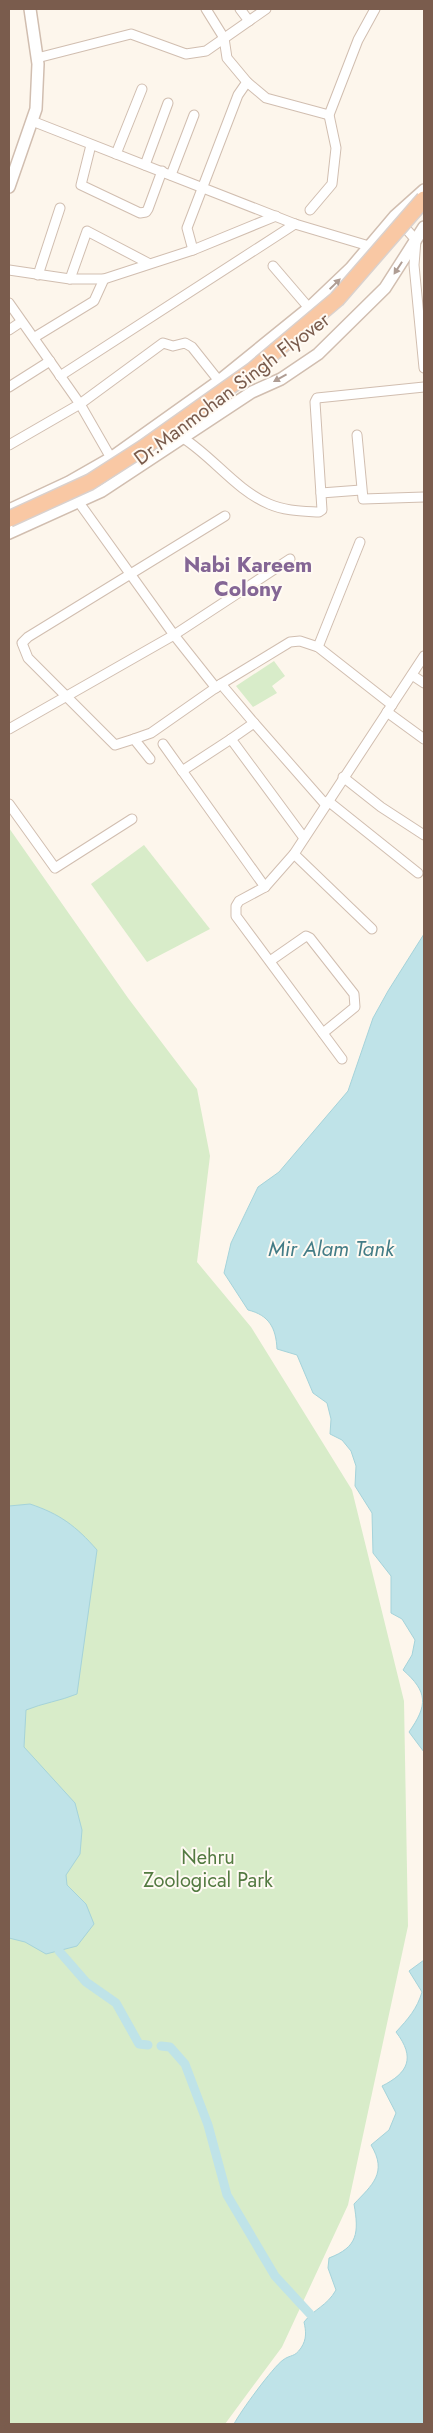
<svg xmlns="http://www.w3.org/2000/svg" width="433" height="2433" viewBox="0 0 433 2433" font-family="Jost,sans-serif">
	<rect width="100%" height="100%" fill="#fdf6ec"/>
	<!-- green -->
	<g fill="#d8ecc9">
		<polygon points="274,661 285,676 272,686 277,693 253,707 236,686"/>
		<polygon points="9,828 128,998 197,1089 210,1156 197,1262 251,1327 352,1490 404,1701 408,1926 348,2205 282,2347 225,2424 9,2424"/>
		<polygon points="144,845 210,929 147,962 91,884"/>
	</g>
	<!-- water -->
	<g fill="#bfe3e8" stroke="#a5d3da">
		<path d="M424,934V1752L409,1732C428,1705 428,1692 403,1670L412,1655L415,1640L402,1619L391,1613V1576L373,1553L372,1513L355,1486L356,1466L351,1451L342,1440L330,1434L331,1419L327,1403L313,1393L297,1355L277,1349C276,1328 269,1315 248,1310L224,1273L231,1243L258,1187L279,1172L348,1091L373,1018L388,991Z"/>
		<path d="M30,1504C60,1514 76,1526 97,1550L77,1694C60,1701 43,1703 26,1710L24,1747L75,1803L82,1830L80,1854L66,1875L67,1885L86,1904L94,1924L77,1946L46,1954L25,1942L9,1938V1506Z"/>
		<path d="M424,1960V2424H234C240,2412 273,2367 283,2360C291,2354 294,2358 301,2348C307,2339 306,2331 304,2322C314,2309 327,2306 336,2290L328,2268L329,2258C358,2247 359,2233 354,2204C372,2185 388,2173 371,2145L389,2130L396,2113L382,2086C408,2073 416,2058 396,2032C408,2019 417,2009 422,1992L409,1971Z"/>
	</g>
	<g fill="none" stroke-linecap="round" stroke-linejoin="round">
		<!-- canal -->
		<g stroke="#bfe3e8" stroke-width="9">
			<polyline points="59,1951 86,1982 116,2003 139,2044 148,2045"/>
			<polyline points="161,2046 170,2047 185,2064 208,2125 227,2195 275,2276 310,2314"/>
		</g>
		<!-- minor casing -->
		<g stroke="#d1beb0" stroke-width="11">
			<g id="minor">
				<polyline points="206,9 224,38 227,58 247,82 266,98 329,115"/>
				<polyline points="240,9 249,21"/>
				<polyline points="37,58 131,34 186,54 206,51 266,9"/>
				<polyline points="32,121 295,224 369,246"/>
				<polyline points="91,145 81,185 140,213 146,212 148,209 162,171"/>
				<polyline points="116,154 142,89"/>
				<polyline points="145,165 168,103"/>
				<polyline points="171,175 194,115"/>
				<polyline points="310,210 332,184 336,148 329,115 358,40 375,9"/>
				<polyline points="399,221 416,240 414,265 424,368"/>
				<polyline points="193,250 187,228 238,95 247,82"/>
				<polyline points="273,266 309,308"/>
				<polyline points="9,270 70,279 104,279 193,250 276,216"/>
				<polyline points="38,275 60,208"/>
				<polyline points="70,279 87,231 148,263"/>
				<polyline points="9,303 80,404 111,458"/>
				<polyline points="9,330 21,322"/>
				<polyline points="35,337 94,301 104,279"/>
				<polyline points="60,376 295,224"/>
				<polyline points="9,387 50,361"/>
				<polyline points="357,435 363,499 424,497"/>
				<path d="M183,438C213,457 236,490 269,504C285,511 302,511 319,512L322,510L315,402L317,398L424,387"/>
				<polyline points="9,445 80,404 163,343 173,346 185,343 192,347 219,381"/>
				<polyline points="321,493 361,490"/>
				<polyline points="75,497 174,635 216,688"/>
				<polyline points="318,647 360,542"/>
				<polyline points="412,675 424,683"/>
				<polyline points="221,684 254,723 231,739 304,838"/>
				<polyline points="387,712 424,739"/>
				<polyline points="254,723 326,805"/>
				<polyline points="9,729 174,635 290,559"/>
				<polyline points="134,739 115,745 28,658 22,643 28,637 225,516"/>
				<polyline points="163,744 265,887"/>
				<polyline points="150,759 134,739 151,733 221,684 290,642 300,641 318,647 392,705"/>
				<polyline points="182,771 231,739"/>
				<polyline points="343,777 381,807 424,835"/>
				<polyline points="328,801 418,873"/>
				<polyline points="9,804 55,868 132,819"/>
				<polyline points="294,854 372,929"/>
				<polyline points="270,961 306,936 310,938 354,994 355,1007 323,1033"/>
				<polyline points="342,1059 236,916 236,906 239,901 265,887 294,854 424,656"/>
			</g>
		</g>
		<!-- tertiary casing -->
		<g stroke="#d1beb0" stroke-width="14">
			<g id="tertiary">
				<polyline points="9,187 36,109 38,64 30,9"/>
				<polyline points="9,510 69,482 111,458 219,381 309,308 351,268 395,216 424,190"/>
				<polyline points="9,533 102,491 252,392 281,379 318,354 385,288 424,227"/>
			</g>
		</g>
		<!-- minor -->
		<use href="#minor" stroke="#fff" stroke-width="9"/>
		<!-- tertiary -->
		<use href="#tertiary" stroke="#fff" stroke-width="11"/>
		<!-- trunk-bridge casing -->
		<g stroke="#dad1cd" stroke-width="18" stroke-linecap="butt">
			<polyline id="trunk-bridge" points="9,519 90,482 143,448 253,370 337,299 424,199"/>
		</g>
		<!-- trunk-bridge -->
		<use href="#trunk-bridge" stroke="#f9c8a4" stroke-width="15"/>
	</g>
	<!-- one-way arrows -->
	<defs><path id="oneway-solid" d="M-6-.8H1V-3.2L6.5 0L1 3.2V.8H-6Z" transform="scale(1.25)"/></defs>
	<g fill="#af9d94">
		<use href="#oneway-solid" transform="translate(398 268) rotate(123)"/>
		<use href="#oneway-solid" transform="translate(335 284) rotate(-44)"/>
		<use href="#oneway-solid" transform="translate(280 378) rotate(151)"/>
	</g>
	<g text-anchor="middle" dominant-baseline="central" stroke-width="4" stroke-linejoin="round" paint-order="stroke">
		<!-- street labels -->
		<g font-size="20" fill="#7a5c4d" stroke="#fffaf3">
			<text transform="translate(232 389) rotate(-37)">Dr.Manmohan Singh Flyover</text>
		</g>
		<!-- park labels -->
		<g font-size="20" fill="#537a41" stroke="#fffaf3">
			<text x="208" y="1857">Nehru<tspan x="208" dy="23">Zoological Park</tspan></text>
		</g>
		<!-- neighbourhood labels -->
		<g font-size="21" font-weight="bold" fill="#846695" stroke="#fffaf3">
			<text x="248" y="565">Nabi Kareem<tspan x="248" dy="24">Colony</tspan></text>
		</g>
		<!-- water labels -->
		<g font-size="21" font-style="italic" fill="#437c86" stroke="#fffaf3">
			<text x="331" y="1249">Mir Alam Tank</text>
		</g>
	</g>
	<!-- border -->
	<rect width="433" height="2433" fill="none" stroke="#7a5c4d" stroke-width="20"/>
</svg>
